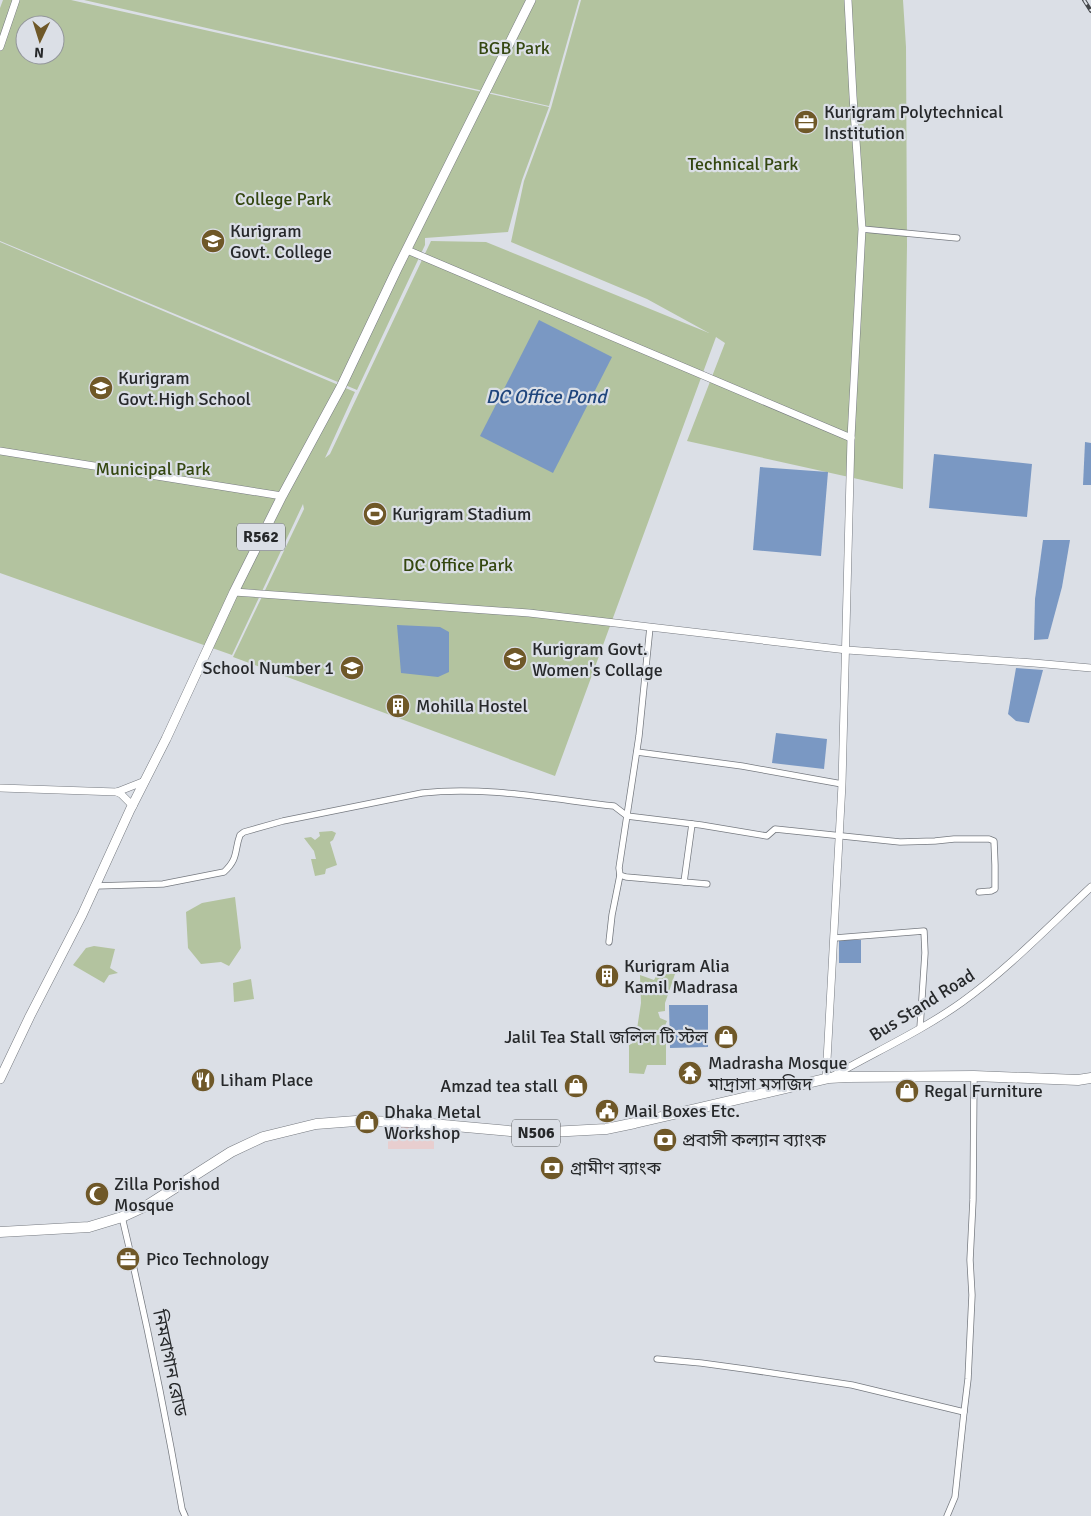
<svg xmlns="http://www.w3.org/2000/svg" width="1091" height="1516" viewBox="0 0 1091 1516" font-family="Signika,'Noto Sans Bengali',sans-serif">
	<rect width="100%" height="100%" fill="#dbdfe6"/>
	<!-- education -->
	<rect fill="#e8cecf" x="388" y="1127" width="46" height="22"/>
	<!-- green -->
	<g fill="#b3c39f" fill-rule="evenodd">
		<path d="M3,0H71L549,107L522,180L508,232L425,238V245L357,390L0,241V8ZM25,25H55V55H25Z"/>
		<polygon points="84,0 579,0 549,106"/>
		<polygon points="581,0 903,0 906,47 907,246 903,489 687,441 725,343 716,337 555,776 233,657 304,509 303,504 232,655 0,573 0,242 355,392 325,458 330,454 431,241 486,242 709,333 647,299 511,242 524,181 551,108"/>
		<polygon points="332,831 336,833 333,840 330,842 337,865 326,869 325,874 315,876 311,859 316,859 314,851 304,838 311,837 315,840 320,836 319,832"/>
		<polygon points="235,897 241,948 229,966 221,962 201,964 188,948 186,912 202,903"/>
		<polygon points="94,946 115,949 110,968 118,973 109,975 104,983 73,965 86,948"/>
		<polygon points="658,973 675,974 665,1003 665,1011 658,1012 660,1018 667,1021 664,1028 666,1032 666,1065 647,1065 644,1074 629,1073 629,1045 635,1042 641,1003 640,975 654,980"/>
		<polygon points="251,979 254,999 234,1002 233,983"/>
	</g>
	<!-- water -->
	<g fill="#7a98c3">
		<polygon points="539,320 612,357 553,473 480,436"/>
		<polygon points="1085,442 1091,443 1091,485 1083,485"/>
		<polygon points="934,454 1032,464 1027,517 929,508"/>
		<polygon points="760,467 828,472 821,556 753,550"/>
		<polygon points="1043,540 1070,540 1062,587 1048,639 1034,640 1035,599"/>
		<polygon points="397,625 440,627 449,632 449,672 438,677 401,673"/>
		<polygon points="1016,668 1043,670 1029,723 1016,721 1008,714"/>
		<polygon points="776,733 827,739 824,769 772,763"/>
		<rect x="839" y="940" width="22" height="23"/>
		<polygon points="669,1005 708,1005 708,1047 670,1048"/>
	</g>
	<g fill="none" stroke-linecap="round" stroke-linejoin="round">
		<!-- minor casing -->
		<g stroke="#767a80" stroke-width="7">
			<g id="minor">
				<polyline points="862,229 957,238"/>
				<polyline points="650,627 639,736 619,868 620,875 626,877 707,884"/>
				<polyline points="637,752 742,766 842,784"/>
				<polyline points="684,882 692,824"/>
				<path d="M95,886L163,884L224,872C239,858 234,851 240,835L244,832L283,821L422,793C486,786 551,799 614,806L627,816L701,825L767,836L775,829L900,842L935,841L954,839H989L994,841L995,865V889L991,891L979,892"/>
				<polyline points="835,938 924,931 925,953 920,1028"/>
				<polyline points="609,942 612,915 620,875"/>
				<path d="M122,1217C145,1314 165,1411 182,1509L185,1516"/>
				<polyline points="657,1359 701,1363 745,1369 852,1385 964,1412 968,1379 972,1295 970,1260 973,1200 974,1076"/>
				<polyline points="947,1516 955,1497 964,1412"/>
			</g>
		</g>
		<!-- tertiary casing -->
		<g stroke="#767a80" stroke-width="8">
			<g id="tertiary">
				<polyline points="0,47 16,0"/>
				<polyline points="407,250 851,438"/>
				<polyline points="0,451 282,496"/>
				<polyline points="234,592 529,613 847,650 1034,663 1091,668"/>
				<polyline points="0,788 117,792 145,781"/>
				<polyline points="117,792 121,794 133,806"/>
				<path d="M833,1076C875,1052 923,1030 962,1002C1009,968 1049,926 1091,887"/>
				<polyline points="826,1079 842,784 851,438 862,229 853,96 848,0"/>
			</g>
		</g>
		<!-- primary casing -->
		<g stroke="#767a80" stroke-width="10">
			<polyline id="primary" points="0,1079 30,1016 82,915 130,810 166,739 234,592 282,496 341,387 397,269 531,0"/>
		</g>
		<!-- trunk casing -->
		<g stroke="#767a80" stroke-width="11">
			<polyline id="trunk" points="0,1232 89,1227 122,1217 148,1205 231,1152 263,1137 316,1124 356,1121 410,1122 531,1133 606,1129 635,1123 829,1078 847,1077 974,1076 1078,1080 1091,1078"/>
		</g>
		<!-- minor -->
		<use href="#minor" stroke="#fff" stroke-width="5.5"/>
		<!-- tertiary -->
		<use href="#tertiary" stroke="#fff" stroke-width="7"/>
		<!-- primary -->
		<use href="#primary" stroke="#fff" stroke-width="9"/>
		<!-- trunk -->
		<use href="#trunk" stroke="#fff" stroke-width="10"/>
		<!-- rail casing -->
		<g stroke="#434548" stroke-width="4">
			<polyline id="rail" points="1084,0 1091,11"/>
		</g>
		<!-- rail -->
		<use href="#rail" stroke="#dbdfe6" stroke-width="2" stroke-dasharray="5.5" stroke-linecap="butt"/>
	</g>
	<!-- icons -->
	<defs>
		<g id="office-disc" transform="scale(1.25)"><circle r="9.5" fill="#6f5828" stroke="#dbdfe6"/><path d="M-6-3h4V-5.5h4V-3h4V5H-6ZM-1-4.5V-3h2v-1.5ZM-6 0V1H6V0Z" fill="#fff"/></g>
		<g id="university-disc" transform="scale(1.25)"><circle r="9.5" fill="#6f5828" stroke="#dbdfe6"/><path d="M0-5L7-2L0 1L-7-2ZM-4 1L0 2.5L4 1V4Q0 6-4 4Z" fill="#fff"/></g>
		<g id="school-disc" transform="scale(1.25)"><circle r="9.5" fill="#6f5828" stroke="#dbdfe6"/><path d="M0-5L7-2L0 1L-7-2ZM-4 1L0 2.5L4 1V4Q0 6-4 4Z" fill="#fff"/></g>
		<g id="stadium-disc" transform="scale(1.25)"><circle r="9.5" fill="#6f5828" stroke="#dbdfe6"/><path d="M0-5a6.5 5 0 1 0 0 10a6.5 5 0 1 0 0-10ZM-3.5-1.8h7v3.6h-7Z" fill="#fff"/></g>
		<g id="building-disc" transform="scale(1.25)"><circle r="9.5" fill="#6f5828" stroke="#dbdfe6"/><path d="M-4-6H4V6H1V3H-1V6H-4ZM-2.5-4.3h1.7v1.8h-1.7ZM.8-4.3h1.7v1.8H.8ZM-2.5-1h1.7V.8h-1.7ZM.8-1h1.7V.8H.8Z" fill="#fff"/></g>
		<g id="shop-disc" transform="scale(1.25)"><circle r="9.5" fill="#6f5828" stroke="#dbdfe6"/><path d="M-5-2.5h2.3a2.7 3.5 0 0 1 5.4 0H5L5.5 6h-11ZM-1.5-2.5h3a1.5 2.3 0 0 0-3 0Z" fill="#fff"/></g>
		<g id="temple-disc" transform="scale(1.25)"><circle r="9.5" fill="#6f5828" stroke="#dbdfe6"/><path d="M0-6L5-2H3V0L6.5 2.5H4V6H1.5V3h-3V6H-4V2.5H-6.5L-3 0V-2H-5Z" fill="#fff"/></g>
		<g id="restaurant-disc" transform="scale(1.25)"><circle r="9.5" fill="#6f5828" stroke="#dbdfe6"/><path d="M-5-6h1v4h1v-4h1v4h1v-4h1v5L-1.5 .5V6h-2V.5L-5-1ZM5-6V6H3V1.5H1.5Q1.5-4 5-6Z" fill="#fff"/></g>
		<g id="civic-disc" transform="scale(1.25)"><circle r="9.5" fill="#6f5828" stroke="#dbdfe6"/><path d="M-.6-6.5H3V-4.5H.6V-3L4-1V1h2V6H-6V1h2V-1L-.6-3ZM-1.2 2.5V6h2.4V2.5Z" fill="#fff"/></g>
		<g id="bank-disc" transform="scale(1.25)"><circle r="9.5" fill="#6f5828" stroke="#dbdfe6"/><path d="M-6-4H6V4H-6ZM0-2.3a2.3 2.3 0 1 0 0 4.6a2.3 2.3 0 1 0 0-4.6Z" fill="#fff"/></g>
		<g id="mosque-disc" transform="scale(1.25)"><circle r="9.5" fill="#6f5828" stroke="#dbdfe6"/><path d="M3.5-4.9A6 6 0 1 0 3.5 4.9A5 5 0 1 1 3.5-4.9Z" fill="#fff"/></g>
	</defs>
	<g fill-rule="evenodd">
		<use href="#office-disc" x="806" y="122"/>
		<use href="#university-disc" x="213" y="241"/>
		<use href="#school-disc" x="101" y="388"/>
		<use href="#stadium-disc" x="375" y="514"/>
		<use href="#university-disc" x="515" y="659"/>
		<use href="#school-disc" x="352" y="668"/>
		<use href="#building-disc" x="398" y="706"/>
		<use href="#building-disc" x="607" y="976"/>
		<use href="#shop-disc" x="726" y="1037"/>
		<use href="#temple-disc" x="690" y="1073"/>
		<use href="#restaurant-disc" x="203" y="1080"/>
		<use href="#shop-disc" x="576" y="1086"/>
		<use href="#shop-disc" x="907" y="1091"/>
		<use href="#civic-disc" x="607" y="1111"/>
		<use href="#shop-disc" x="367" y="1122"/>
		<use href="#bank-disc" x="665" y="1140"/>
		<use href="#bank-disc" x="552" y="1168"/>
		<use href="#mosque-disc" x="97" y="1194"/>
		<use href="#office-disc" x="128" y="1259"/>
	</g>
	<g text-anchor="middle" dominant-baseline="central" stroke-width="4.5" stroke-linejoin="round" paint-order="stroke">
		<!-- shield labels -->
		<g fill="#dbdfe6" stroke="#5c5f62" stroke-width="1">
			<rect x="237" y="523.5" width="48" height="27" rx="4"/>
			<rect x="512" y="1119.5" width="48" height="27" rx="4"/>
		</g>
		<g font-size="16" font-weight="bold" fill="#26282a">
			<text x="261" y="537">R562</text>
			<text x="536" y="1133">N506</text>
		</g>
		<!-- park labels -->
		<g font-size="18" fill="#344710" stroke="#dbdfe6">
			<text x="514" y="48">BGB Park</text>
			<text x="743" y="164">Technical Park</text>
			<text x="283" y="199">College Park</text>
			<text x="153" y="469">Municipal Park</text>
			<text x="458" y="565">DC Office Park</text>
		</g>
		<!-- poi labels -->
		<g font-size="18" fill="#26282a" stroke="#dbdfe6" text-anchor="start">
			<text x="824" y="112">Kurigram Polytechnical<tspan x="824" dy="21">Institution</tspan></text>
			<text x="230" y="231">Kurigram<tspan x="230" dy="21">Govt. College</tspan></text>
			<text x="118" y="378">Kurigram<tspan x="118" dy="21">Govt.High School</tspan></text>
			<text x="392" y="514">Kurigram Stadium</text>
			<text x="532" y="649">Kurigram Govt.<tspan x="532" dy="21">Women's Collage</tspan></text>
			<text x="334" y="668" text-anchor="end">School Number 1</text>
			<text x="416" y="706">Mohilla Hostel</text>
			<text x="624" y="966">Kurigram Alia<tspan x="624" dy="21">Kamil Madrasa</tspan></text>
			<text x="708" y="1037" text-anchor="end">Jalil Tea Stall জলিল টি স্টল</text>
			<text x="708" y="1063">Madrasha Mosque<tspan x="708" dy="21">মাদ্রাসা মসজিদ</tspan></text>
			<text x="220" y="1080">Liham Place</text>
			<text x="558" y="1086" text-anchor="end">Amzad tea stall</text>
			<text x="924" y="1091">Regal Furniture</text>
			<text x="624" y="1111">Mail Boxes Etc.</text>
			<text x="384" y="1112">Dhaka Metal<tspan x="384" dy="21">Workshop</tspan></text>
			<text x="682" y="1140">প্রবাসী কল্যান ব্যাংক</text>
			<text x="570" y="1168">গ্রামীণ ব্যাংক</text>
			<text x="114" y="1184">Zilla Porishod<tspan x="114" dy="21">Mosque</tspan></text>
			<text x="146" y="1259">Pico Technology</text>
		</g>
		<!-- street labels -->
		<g font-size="18" fill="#26282a" stroke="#dbdfe6">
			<text transform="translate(922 1005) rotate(-32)">Bus Stand Road</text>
			<text transform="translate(170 1363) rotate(78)">নিমবাগান রোড</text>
		</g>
		<!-- water labels -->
		<g font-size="19" font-style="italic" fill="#20467d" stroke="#dbdfe6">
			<text x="546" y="397">DC Office Pond</text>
		</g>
	</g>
	<!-- north arrow -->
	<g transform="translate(40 40) rotate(184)"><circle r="24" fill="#dbdfe6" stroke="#93969b"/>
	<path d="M0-4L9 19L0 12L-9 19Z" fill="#6f5828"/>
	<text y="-8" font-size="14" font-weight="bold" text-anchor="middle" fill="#26282a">N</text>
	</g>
</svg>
